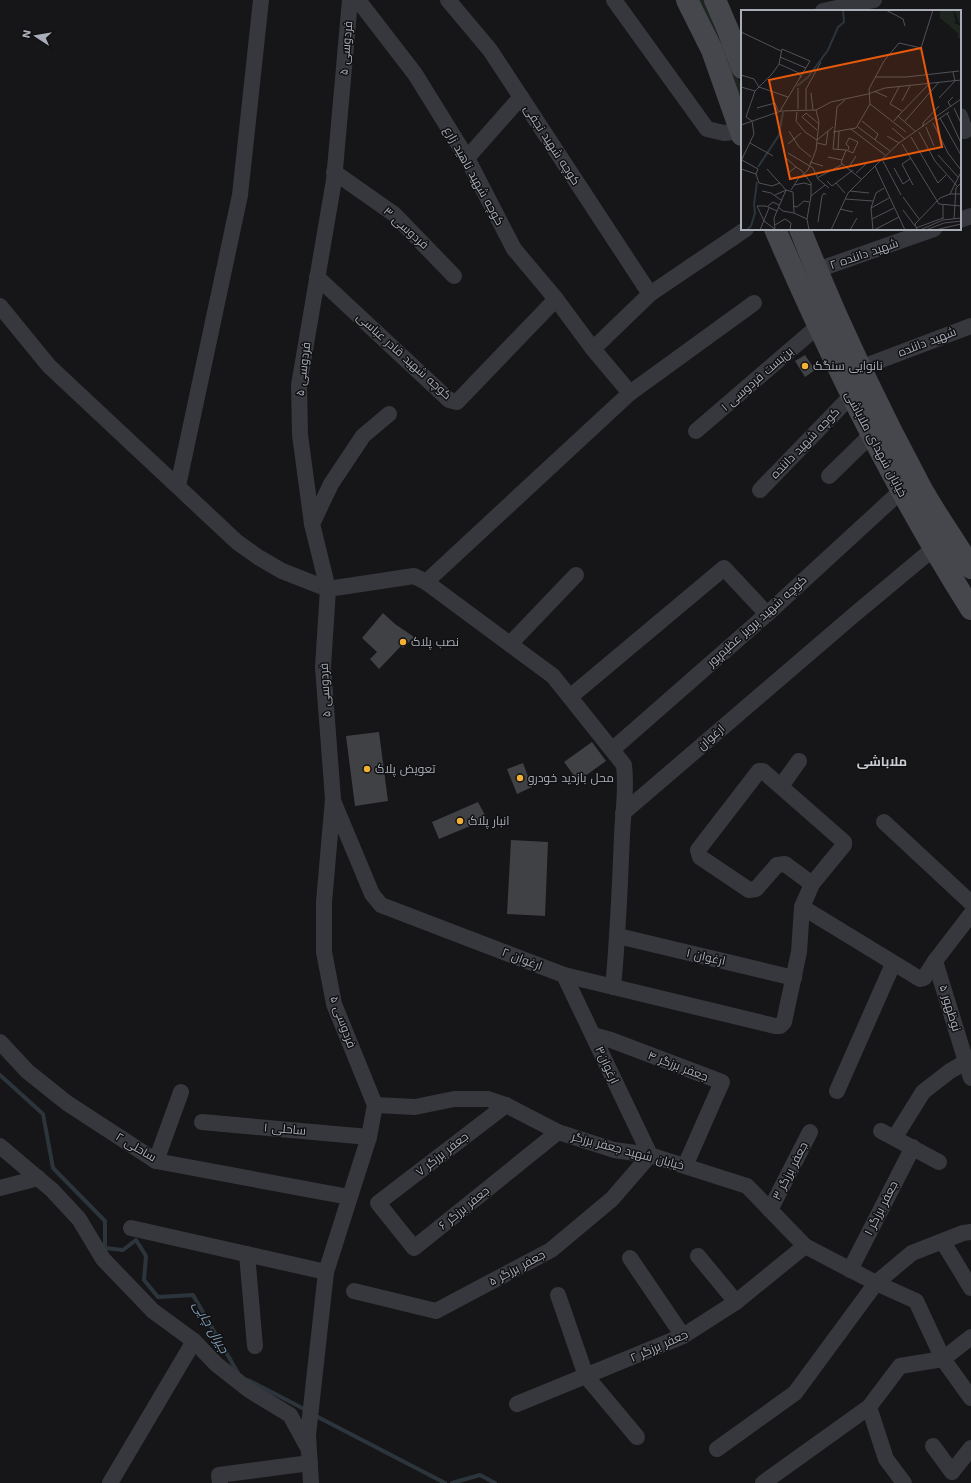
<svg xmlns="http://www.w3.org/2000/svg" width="971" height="1483" viewBox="0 0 971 1483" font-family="'Work Sans',Cairo,sans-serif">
	<rect width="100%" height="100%" fill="#161618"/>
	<!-- green -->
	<polygon fill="#1e261f" points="694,0 706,0 742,88 742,123"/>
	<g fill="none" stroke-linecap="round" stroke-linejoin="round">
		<!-- stream -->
		<g stroke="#2c353c" stroke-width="4">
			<polyline points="0,1075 43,1114 53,1168 105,1221 105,1248 123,1250 136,1240 146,1256 144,1280 158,1297 193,1295 238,1373"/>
			<polyline points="248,1380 308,1411"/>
			<polyline points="314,1415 445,1483"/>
			<polyline points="452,1483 480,1475 495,1483"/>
		</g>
	</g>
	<!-- building -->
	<g fill="#404145">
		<polygon points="805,355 815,370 805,377 795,361"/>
		<polygon points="383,613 395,624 414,637 403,648 401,646 379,669 370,659 377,652 362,638"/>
		<polygon points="379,732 388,801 355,806 346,736"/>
		<polygon points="592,742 606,761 578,781 564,762"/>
		<polygon points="523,763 532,787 517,794 507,769"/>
		<polygon points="478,802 487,819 439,839 432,822"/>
		<polygon points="511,840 548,842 545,916 507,914"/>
	</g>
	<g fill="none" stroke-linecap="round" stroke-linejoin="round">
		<!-- street -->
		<g stroke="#37383d" stroke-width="16">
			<polyline points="358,0 415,74 467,158 514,249 556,299 593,349"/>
			<polyline points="448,0 490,50 650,294"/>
			<polyline points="614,0 707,129 724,133 741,131"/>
			<polyline points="823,11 874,0"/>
			<polyline points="960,116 965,131"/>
			<polyline points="467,158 521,97"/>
			<polyline points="334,172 394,214 454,276"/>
			<polyline points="960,220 971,216"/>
			<polyline points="817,270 934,229"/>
			<polyline points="317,277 449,400 457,402 556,299"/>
			<polyline points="0,306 49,366 237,542 258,557 282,571 328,589 414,576 426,582 630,393 754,303"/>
			<polyline points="860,368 971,326"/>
			<polyline points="630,393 593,349 650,294 746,229"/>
			<polyline points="696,431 817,327"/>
			<polyline points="829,476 872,434"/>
			<polyline points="178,486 240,195 261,0"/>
			<polyline points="760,490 851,396"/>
			<polyline points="312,524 331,484 363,436 389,414"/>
			<path d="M426,582L553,676L624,765C627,789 623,812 622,835C620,886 618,937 613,987"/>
			<polyline points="510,644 576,575"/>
			<polyline points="570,697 724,568 767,614"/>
			<polyline points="613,749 767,614 901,491"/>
			<polyline points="781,786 799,761"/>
			<polyline points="334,803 372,894 381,905 564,975 775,1026 780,1026 784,1022 799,952 802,907 920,979 924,978 935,961 971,914"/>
			<polyline points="623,813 855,614 933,549"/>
			<polyline points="884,822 971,903"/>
			<polyline points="802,907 812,884 844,845 844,842 763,771 759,771 698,850 700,857 749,890 756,889 777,865 785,864 812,884"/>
			<polyline points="618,936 794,978"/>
			<polyline points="935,961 971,1078"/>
			<polyline points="564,975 650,1155"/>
			<polyline points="593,1035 611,1040 722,1082 685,1166"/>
			<polyline points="0,1042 27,1071 67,1103 156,1161 349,1197"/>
			<polyline points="837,1091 893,964"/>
			<polyline points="375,1105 415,1107 454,1099 488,1099 506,1105 558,1132 614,1150 650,1155 747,1186 805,1246 876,1283 916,1301 943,1359 971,1398"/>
			<polyline points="506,1105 378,1203 414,1248 558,1132"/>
			<polyline points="202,1122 369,1137"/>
			<polyline points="881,1131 939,1162"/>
			<polyline points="895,1137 923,1092 950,1071 966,1062"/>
			<polyline points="0,1146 52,1190 79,1219 103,1259 153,1311 194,1341 216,1364 249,1390 290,1415 308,1448"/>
			<polyline points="156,1161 181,1092"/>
			<polyline points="0,1188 38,1178"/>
			<polyline points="770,1210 810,1132"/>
			<polyline points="131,1228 326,1272"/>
			<polyline points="943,1242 971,1288"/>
			<polyline points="247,1254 255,1346"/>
			<polyline points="698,1256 736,1302"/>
			<polyline points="630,1258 683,1336"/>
			<polyline points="850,1270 913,1147"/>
			<polyline points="354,1291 436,1311 551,1250 612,1199 650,1155"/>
			<polyline points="558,1295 586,1376 637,1437"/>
			<polyline points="517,1404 683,1336 736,1302 805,1246"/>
			<polyline points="933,1446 952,1472 971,1448"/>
			<polyline points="717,1449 795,1393 876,1283 912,1253 963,1233 971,1232"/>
			<polyline points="110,1483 194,1341"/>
			<polyline points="220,1483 219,1475 310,1463"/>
			<polyline points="311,1483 308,1435 326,1272 369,1137 375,1105 334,1004 324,952 324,902 333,799 323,667 328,589 312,524 300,435 299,385 334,180 350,0"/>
			<polyline points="763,1483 869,1407"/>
			<polyline points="904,1483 886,1459 869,1407 900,1366 943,1359 971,1337"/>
		</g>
		<!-- secondary -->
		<g stroke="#45474d" stroke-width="22">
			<polyline points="687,0 712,50 742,135"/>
			<polyline points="715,0 728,30 742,68"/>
			<path d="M775,229C832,361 894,487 971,609"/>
			<path d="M800,229C835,317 876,404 921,488C936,515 955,541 971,568"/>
		</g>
	</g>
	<!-- markers -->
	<g fill="#f2b134" stroke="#111113" stroke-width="1.5">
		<circle cx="805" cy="366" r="4"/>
		<circle cx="403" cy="642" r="4"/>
		<circle cx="367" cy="769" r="4"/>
		<circle cx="520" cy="778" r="4"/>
		<circle cx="460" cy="821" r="4"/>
	</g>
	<g text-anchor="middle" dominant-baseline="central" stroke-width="3" stroke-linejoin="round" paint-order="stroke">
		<!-- street labels -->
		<g font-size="12" fill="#a8adb8" stroke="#111113">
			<text transform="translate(346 48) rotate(-85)">فردوسی ۵</text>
			<text transform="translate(552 145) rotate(57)">کوچه شهید نجفی</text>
			<text transform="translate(474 176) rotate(61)">کوچه شهید ناهید زارع</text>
			<text transform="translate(406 228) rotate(42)">فردوسی ۳</text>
			<text transform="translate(864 254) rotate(-19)">شهید داننده ۲</text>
			<text transform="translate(927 342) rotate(-21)">شهید داننده</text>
			<text transform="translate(404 356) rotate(42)">کوچه شهید قادر عباسی</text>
			<text transform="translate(303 369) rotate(-83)">فردوسی ۵</text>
			<text transform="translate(757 379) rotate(-41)">بن‌بست فردوسی ۱</text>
			<text transform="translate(805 443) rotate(-46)">کوچه شهید داننده</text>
			<text transform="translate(876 444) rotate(62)">خیابان شهدای ملاباشی</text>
			<text transform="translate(757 621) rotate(-42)">کوچه شهید پرویز عظیم‌پور</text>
			<text transform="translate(325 690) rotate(-93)">فردوسی ۵</text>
			<text transform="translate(711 737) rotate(-41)">ارغوان</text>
			<text transform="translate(706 957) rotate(13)">ارغوان ۱</text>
			<text transform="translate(522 959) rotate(21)">ارغوان ۲</text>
			<text transform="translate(950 1008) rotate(73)">نوظهور ۵</text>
			<text transform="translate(343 1022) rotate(70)">فردوسی ۵</text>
			<text transform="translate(607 1065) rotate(65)">ارغوان۳</text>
			<text transform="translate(678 1066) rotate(21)">جعفر برزگر ۴</text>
			<text transform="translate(285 1129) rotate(5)">ساحلی ۱</text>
			<text transform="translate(136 1147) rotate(31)">ساحلی ۲</text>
			<text transform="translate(628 1151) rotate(15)">خیابان شهید جعفر برزگر</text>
			<text transform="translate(442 1154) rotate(-38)">جعفر برزگر ۷</text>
			<text transform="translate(790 1171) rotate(-63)">جعفر برزگر ۳</text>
			<text transform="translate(464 1208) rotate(-39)">جعفر برزگر ۶</text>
			<text transform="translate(881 1208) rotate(-63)">جعفر برزگر ۱</text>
			<text transform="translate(517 1268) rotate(-28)">جعفر برزگر ۵</text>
			<text transform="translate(659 1346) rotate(-24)">جعفر برزگر ۲</text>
		</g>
		<!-- poi labels -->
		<g font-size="12" fill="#a8adb8" stroke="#111113" text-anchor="start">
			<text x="813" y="366">نانوایی سنگک</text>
			<text x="411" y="642">نصب پلاک</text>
			<text x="375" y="769">تعویض پلاک</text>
			<text x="528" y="778">محل بازدید خودرو</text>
			<text x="468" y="821">انبار پلاک</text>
		</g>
		<!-- neighbourhood labels -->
		<g font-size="13" font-weight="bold" fill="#c9ccd4" stroke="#111113">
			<text x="882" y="761">ملاباشی</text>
		</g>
		<!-- water labels -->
		<g font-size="13" font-style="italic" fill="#7f9bb3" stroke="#111113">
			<text transform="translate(211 1327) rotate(60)">جیرال چایی</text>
		</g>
	</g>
	<!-- overview -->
	<g transform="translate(741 10)">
		<rect width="220" height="220" fill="#161618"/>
		<path d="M199,0H212L214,9L218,12L213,0H220V14L215,10L213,13L220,16V28H217V23L199,8Z" fill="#1e261f"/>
		<path fill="none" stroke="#2c353c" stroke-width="2" d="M56,76L67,67L87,40L97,17L103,12L102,0M17,157L38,125L42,102M6,220L10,216L14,203L13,194L16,172"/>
		<path fill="none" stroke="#505258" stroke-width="1" d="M145,0L162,9L164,16M0,22L40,41M39,47L65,58M38,54L58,63L60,68M0,65L13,69L18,77L47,87M134,67H165L218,61M0,77L14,81M158,77L149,94L161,101M133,81L146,87M70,83L72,100M198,88L214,71L212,62M104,90L96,97L92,139L105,140L100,153L120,169M161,91L169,76M210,97L207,92L212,87M16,98L34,93L37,101M213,98L220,113M57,99V78M65,100V79L80,52M56,102L55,111L64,122L76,130M206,103L220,133M157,106L188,74M199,108L220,145M121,111L137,124L134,130M153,111L157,106L174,121M164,111L198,72M195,111L208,102M192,113L207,143L220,160M0,115L40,101L75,100L90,92L127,84L144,78L220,70M117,117L149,141M182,117V113L198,96M185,117L193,136M151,118L164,129M110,119L144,145M76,120L61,107L65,103L78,114M48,121L58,137L70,147M92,122L115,118L129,94M165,122L129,94L128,79L143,51L158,33L180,38L192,0M178,122L194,151L216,176M146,126L158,133M170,127L197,173L205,165M76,130L92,117M9,133L32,146M76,133L85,135L87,121M47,134L60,123M161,134L198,194L220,196M97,140L98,121M105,140L112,143L117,132L108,128L105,134L108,137L107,140M47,143L72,158L77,169L88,178M197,145L217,167M87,147L101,150M45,148L55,157M170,148L161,154L172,175M1,150L17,159L15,164M0,151L13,124L11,111L5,107L14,81L31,64L38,54L41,39L69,51L39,101M142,151L160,185M69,152L82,156M134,156L158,133L220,89M108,157L115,146M153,158L162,174L169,169M0,159L15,164L18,173L31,176L39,173M26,159L45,180M47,163L55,157L60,160L70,173V186L84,175M115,163L125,154M76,168L102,154M86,171L91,176L112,160M95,173L104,183M53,175L63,173L70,175M45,180L52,182L53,203L66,209M50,180L57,169L67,160L75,140L78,112L75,100M21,181L30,183L40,190M109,181L128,183M209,184L220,162M34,185L45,180M162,187L178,209M104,189L132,191M27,196L32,192L38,195M52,196L56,197L63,191L68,192M37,197L42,201L53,203M130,198L148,188M99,199L112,202M162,200L174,216M131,209L153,198M202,209V195M213,209L215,178L220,173M77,212L81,186L83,183L85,185M34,215L44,209L50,213L49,220M175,218L202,208M19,220L28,198M34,220L33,208L45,180M35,220L23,211L16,196H25L36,201M68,220L66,209L70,186M90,220L107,183L134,156L164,220M109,220L116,208M132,220L130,198L135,183L143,178M133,220L158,207M176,220L174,214L199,188L209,184H220M179,220L202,210L220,208M185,220L203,213L220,211M194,220L220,214"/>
		<path fill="#e8590c" fill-opacity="0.15" stroke="#e8590c" stroke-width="2" d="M180,38L201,137L49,169L28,70Z"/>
		<rect width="220" height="220" fill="none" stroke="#a8adb8" stroke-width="2"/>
	</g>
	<!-- north arrow -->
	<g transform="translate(36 36) rotate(282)" stroke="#111113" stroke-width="3" paint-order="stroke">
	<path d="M0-3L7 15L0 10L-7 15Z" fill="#a8adb8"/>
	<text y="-6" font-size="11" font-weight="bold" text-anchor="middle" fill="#a8adb8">N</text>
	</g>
</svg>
